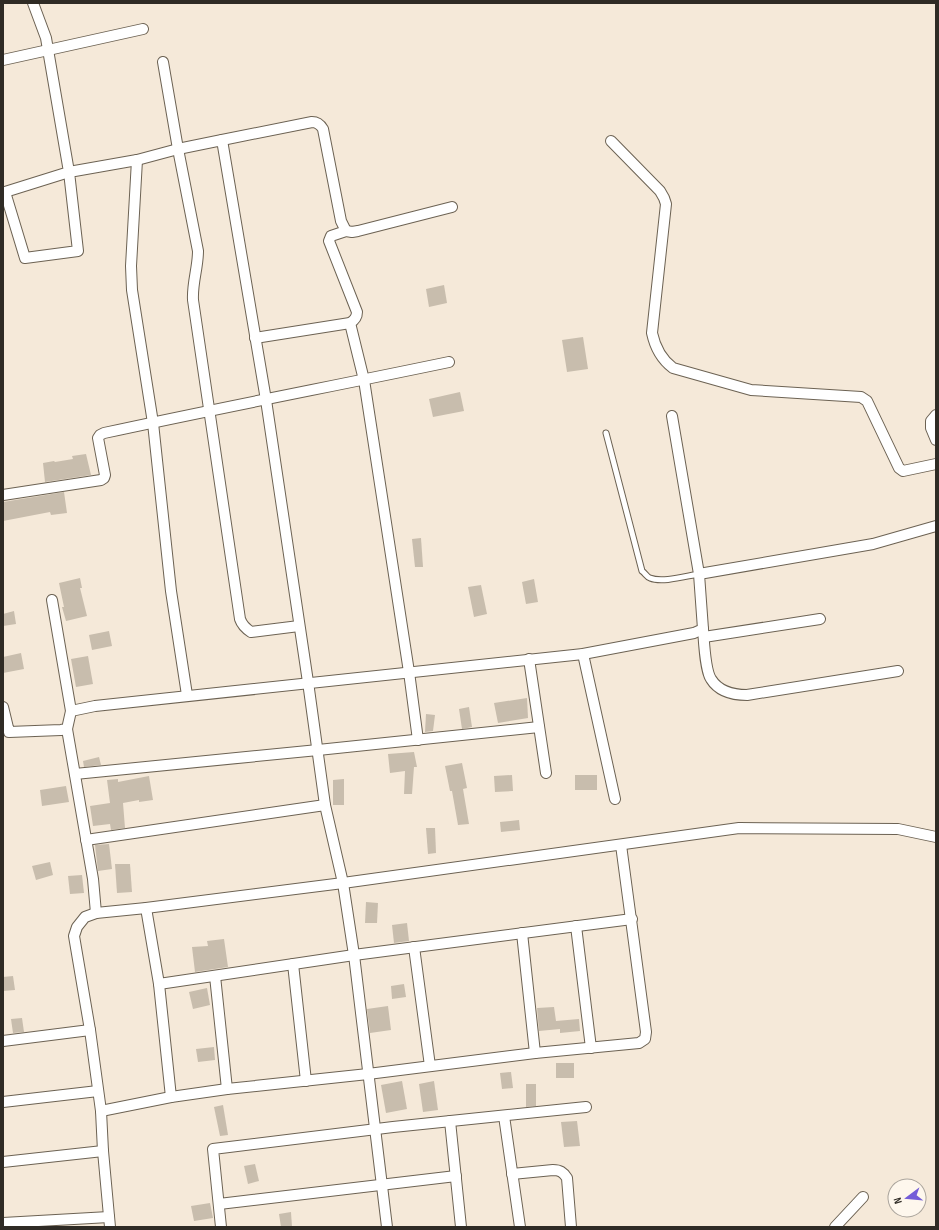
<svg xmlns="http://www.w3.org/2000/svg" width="939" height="1230" viewBox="0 0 939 1230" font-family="'Sofia Sans Condensed',sans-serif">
	<rect width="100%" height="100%" fill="#f5e9d9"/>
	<!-- building -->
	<g fill="#c8bdad">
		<polygon points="444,285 447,303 429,307 426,289"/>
		<polygon points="583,337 588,369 567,372 562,340"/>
		<polygon points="460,392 464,411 433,417 429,399"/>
		<polygon points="86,454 91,475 45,482 43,463 54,461 55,462 73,459 72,456"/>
		<polygon points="64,492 67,513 51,515 50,512 3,521 3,502"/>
		<polygon points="421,538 423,567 415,567 412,539"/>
		<polygon points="80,578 82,588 80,588 87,616 66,621 62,607 64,607 59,583"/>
		<polygon points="534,579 538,602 526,604 522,582"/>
		<polygon points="481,585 487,614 474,617 468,587"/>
		<polygon points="14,611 16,624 3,626 3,614"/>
		<polygon points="109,631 112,646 92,650 89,635"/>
		<polygon points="21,653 24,669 3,673 3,657"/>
		<polygon points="88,656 93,684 76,687 71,659"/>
		<polygon points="527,698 528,718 498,723 494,703"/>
		<polygon points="469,707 472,727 462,729 459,709"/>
		<polygon points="426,714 435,715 433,731 425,732"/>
		<polygon points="414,752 417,767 414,767 412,794 404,794 405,771 390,773 388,754"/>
		<polygon points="99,757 101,765 84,767 83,761"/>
		<polygon points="462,763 467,788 463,789 469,824 458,825 452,791 450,791 445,766"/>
		<polygon points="512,775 513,791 495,792 494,776"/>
		<rect x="575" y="775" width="22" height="15"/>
		<polygon points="149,776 153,800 139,802 139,800 123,803 125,828 111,830 110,824 93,826 90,806 110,803 107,780 118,779 118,782"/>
		<polygon points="344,779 344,805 333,805 333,780"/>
		<polygon points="66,786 69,802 42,806 40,790"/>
		<polygon points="519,820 520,830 501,832 500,822"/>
		<polygon points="426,828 435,828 436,853 428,854"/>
		<polygon points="109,844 112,869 98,871 95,845"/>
		<polygon points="50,862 53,875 36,880 32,866"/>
		<polygon points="115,864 130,864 132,892 117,893"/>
		<polygon points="82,875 84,893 70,894 68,876"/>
		<polygon points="366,902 378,903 377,923 365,923"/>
		<polygon points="407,923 409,941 394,943 392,925"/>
		<polygon points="224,939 228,967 195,972 192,947 208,946 207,941"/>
		<polygon points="13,976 15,990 3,991 3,977"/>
		<polygon points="404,984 406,997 392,999 391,986"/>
		<polygon points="207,988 210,1005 193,1009 189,992"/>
		<polygon points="388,1006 391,1030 370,1033 367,1009"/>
		<polygon points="554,1007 556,1021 579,1019 580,1031 560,1033 560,1029 539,1031 537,1008"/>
		<polygon points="22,1018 24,1032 13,1033 11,1019"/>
		<polygon points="214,1047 215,1060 198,1062 196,1049"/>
		<rect x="556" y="1063" width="18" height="15"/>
		<polygon points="511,1072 513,1088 502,1089 500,1073"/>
		<polygon points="402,1081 407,1109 386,1113 381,1085"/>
		<polygon points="434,1081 438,1110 423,1112 419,1084"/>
		<polygon points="526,1084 536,1084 536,1106 526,1107"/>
		<polygon points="223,1105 228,1135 220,1136 214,1107"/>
		<polygon points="577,1121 580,1146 564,1147 561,1122"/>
		<polygon points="255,1164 259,1181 248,1184 244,1166"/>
		<polygon points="210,1203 213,1218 194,1221 191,1206"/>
		<polygon points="291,1212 292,1227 281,1227 279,1214"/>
	</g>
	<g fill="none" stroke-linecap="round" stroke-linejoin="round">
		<!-- lane casing -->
		<g stroke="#6c6253" stroke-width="7">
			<path id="lane" d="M606,433L642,571C645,573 647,577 650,578C662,583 686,576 699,574"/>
		</g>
		<!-- street casing -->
		<g stroke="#6c6253" stroke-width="12">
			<g id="street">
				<polyline points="3,60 143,29"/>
				<path d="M163,62L178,149L198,251C198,268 192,283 193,300L240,619C242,625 245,628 251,632L299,626"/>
				<path d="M222,140L312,122C317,122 320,124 323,129L341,221L346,231"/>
				<path d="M611,141L660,191L664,198L666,204L652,333C655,347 661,359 673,368L751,390L861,397L867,401L899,468L903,471L936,464"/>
				<polyline points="137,160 131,266 132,290 153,423 171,591 187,695"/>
				<polyline points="5,192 69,172 46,38 33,3"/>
				<polyline points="3,193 5,192 25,258 78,251 69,172 137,160 178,149 222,140 266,400 308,682 325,805 343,883 354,955 387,1227"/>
				<polyline points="350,323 364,380 409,672 418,740"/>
				<path d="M255,338L350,323C355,320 357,317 357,312L329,241L331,236L346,231L352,232L358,231L452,207"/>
				<polyline points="936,415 931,421 931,428 936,440"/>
				<polyline points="672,416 699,574"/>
				<path d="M3,495L101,480L104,478L105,475L98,438L100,435L104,433C219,408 334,386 449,362"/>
				<polyline points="52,600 71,711"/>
				<path d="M703,629C704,641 705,670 711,679C719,692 734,695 747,695L898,671"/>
				<polyline points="704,637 820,619"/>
				<polyline points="583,654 615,799"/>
				<polyline points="529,659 546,773"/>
				<polyline points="3,707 9,732 61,730 67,729 71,711 95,706 583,654 694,633 703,629 699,574 873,544 936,526"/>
				<polyline points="67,729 93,879 96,913"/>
				<polyline points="75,774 318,750 539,727"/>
				<polyline points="86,840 325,805"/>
				<polyline points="146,908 159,984 171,1097"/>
				<polyline points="576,926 591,1048"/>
				<polyline points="522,933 535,1053"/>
				<polyline points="414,947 430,1066"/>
				<polyline points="293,964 306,1081"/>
				<polyline points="215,976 227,1089"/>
				<polyline points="159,984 354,955 632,919"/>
				<polyline points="3,1041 90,1030"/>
				<polyline points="3,1102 98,1091"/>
				<polyline points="101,1111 171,1097 227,1089 368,1074 535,1053 639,1043 645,1039 646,1032 621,845"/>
				<polyline points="504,1116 520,1227"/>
				<polyline points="450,1121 461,1227"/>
				<polyline points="3,1162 103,1151"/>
				<path d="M512,1174L553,1170C560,1170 563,1172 567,1178L571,1227"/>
				<polyline points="219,1204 456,1176"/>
				<polyline points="3,1223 109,1217"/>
				<polyline points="110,1227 103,1151 101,1111 90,1030 74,936 77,927 85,917 96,913 146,908 343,883 739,828 898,829 936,837"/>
				<polyline points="221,1227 213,1149 393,1127 586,1107"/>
				<polyline points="835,1227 863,1197"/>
			</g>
		</g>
		<!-- lane -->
		<use href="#lane" stroke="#fff" stroke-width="5"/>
		<!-- street -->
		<use href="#street" stroke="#fff" stroke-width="10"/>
	</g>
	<!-- border -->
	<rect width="939" height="1230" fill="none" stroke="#2f2b25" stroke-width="8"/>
	<!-- north arrow -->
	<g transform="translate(907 1198) rotate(254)"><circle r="19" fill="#fef7ed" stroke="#aba59d"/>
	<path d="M0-3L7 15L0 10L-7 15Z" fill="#745dd8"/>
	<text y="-6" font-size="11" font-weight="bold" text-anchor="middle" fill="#2f2b25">N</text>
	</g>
</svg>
